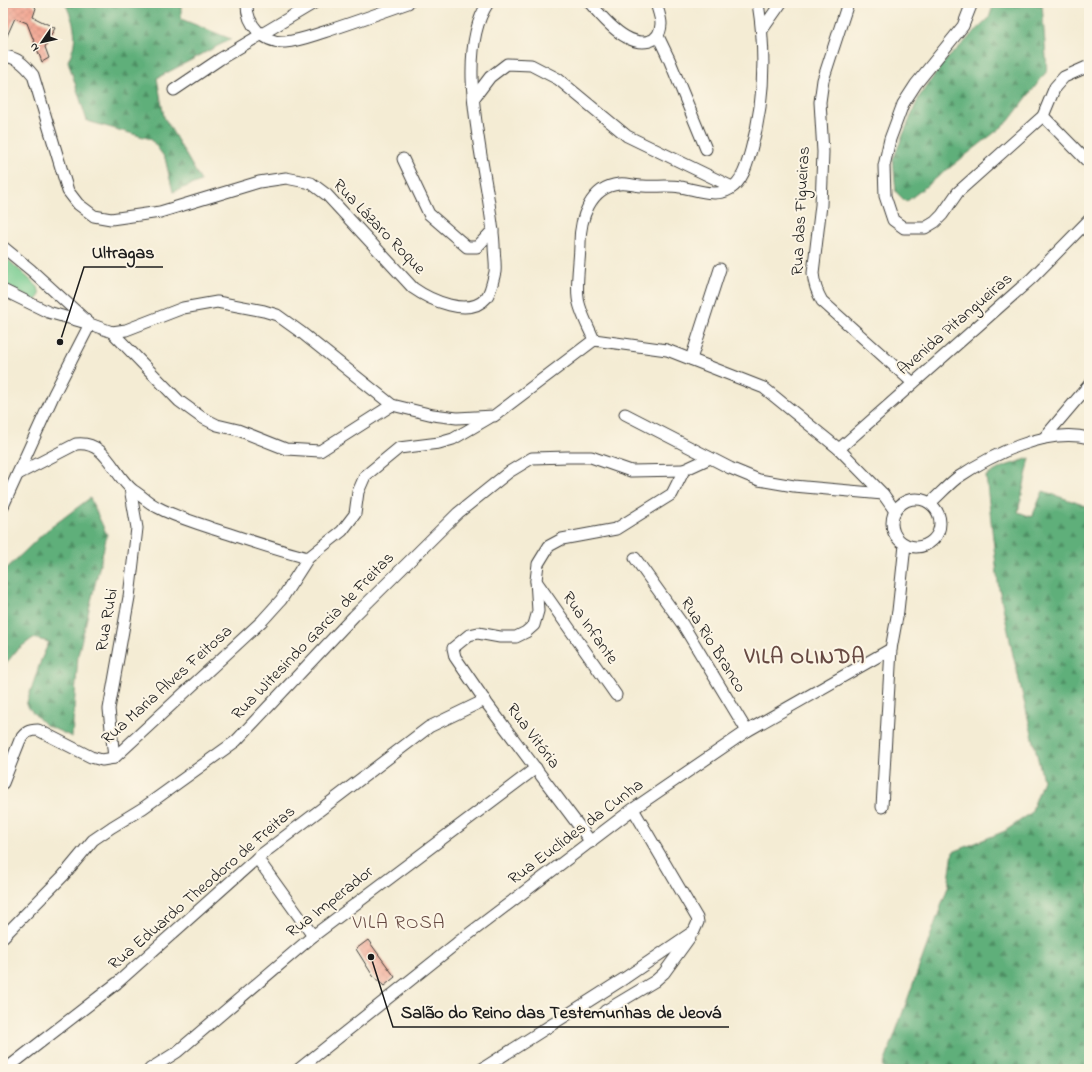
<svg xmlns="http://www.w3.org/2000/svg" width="1092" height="1072" viewBox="0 0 1092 1072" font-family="'Indie Flower',sans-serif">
	<defs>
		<pattern id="forest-firs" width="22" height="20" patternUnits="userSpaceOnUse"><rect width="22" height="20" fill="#5faf7a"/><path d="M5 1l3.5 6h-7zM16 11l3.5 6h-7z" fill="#4e8e63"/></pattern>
		<pattern id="building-cross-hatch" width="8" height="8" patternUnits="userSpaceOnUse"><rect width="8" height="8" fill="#f19f8b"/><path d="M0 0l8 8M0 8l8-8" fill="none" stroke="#ce8877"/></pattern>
	</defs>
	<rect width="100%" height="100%" fill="#fcf5e5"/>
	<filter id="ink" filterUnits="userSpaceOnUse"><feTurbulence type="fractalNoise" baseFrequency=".025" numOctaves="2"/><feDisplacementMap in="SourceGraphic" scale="8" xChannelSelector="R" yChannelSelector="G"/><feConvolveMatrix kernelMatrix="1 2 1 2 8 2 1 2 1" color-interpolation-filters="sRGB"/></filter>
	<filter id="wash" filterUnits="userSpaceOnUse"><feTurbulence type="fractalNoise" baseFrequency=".012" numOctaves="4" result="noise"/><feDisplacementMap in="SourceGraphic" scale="16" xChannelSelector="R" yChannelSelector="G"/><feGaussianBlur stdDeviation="0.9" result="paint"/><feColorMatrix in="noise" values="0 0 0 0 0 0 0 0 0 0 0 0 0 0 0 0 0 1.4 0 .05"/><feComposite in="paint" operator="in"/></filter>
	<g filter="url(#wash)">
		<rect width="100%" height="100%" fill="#f4ecd4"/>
		<!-- forest -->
		<g fill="url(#forest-firs)" stroke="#3e664b">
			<path d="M65,3H181V19L231,39L157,78L164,117L201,181L173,192L165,158L151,139L87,121L68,61C79,39 75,24 65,3Z"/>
			<polygon points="994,3 1042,3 1047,71 1008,122 906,202 896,192 893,159 919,97 943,63 989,18"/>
			<polygon points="1030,458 1018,512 1032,517 1043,491 1089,507 1089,1069 884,1069 883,1067 948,887 953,852 1005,831 1031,813 1043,780 1013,655 998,583 986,476 1002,467"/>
			<polygon points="90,498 107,535 78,655 72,737 44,724 26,705 41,660 49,642 33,638 17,650 3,667 3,572 46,531"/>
		</g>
		<!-- park -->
		<polygon fill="#74cb8f" stroke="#487456" points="3,255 38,287 40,295 35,301 3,284"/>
		<g id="blocks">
			<!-- building -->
			<g fill="url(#building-cross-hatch)">
				<polygon points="4,3 32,4 36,8 33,17 55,28 45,47 49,58 42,62 27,23 15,18 3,45"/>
				<polygon points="368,940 395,977 384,986 373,976 356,949"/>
			</g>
		</g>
	</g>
	<g filter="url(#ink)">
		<use href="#blocks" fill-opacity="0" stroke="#3c3b38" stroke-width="1"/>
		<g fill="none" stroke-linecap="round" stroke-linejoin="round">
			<!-- minor casing -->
			<g stroke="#3c3b38" stroke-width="13">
				<g id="minor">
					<path d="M247,3C246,24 263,43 285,42C298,41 311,36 324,32C352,23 380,13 408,3"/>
					<path d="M590,3C600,15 613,30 626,37C640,45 660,45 661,24C661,18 658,10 656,3"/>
					<path d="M848,3L823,80L820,102L823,152L821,205L813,273C814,284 816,291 822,301L913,383"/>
					<polyline points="972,3 963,26 916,84 903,104 890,139 884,166 885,196 893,220 904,228 925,228 935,222 942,215 958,192 1043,116 1055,87 1064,77 1089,66"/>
					<polyline points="762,30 781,3"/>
					<polyline points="658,36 669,59 706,149"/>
					<path d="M3,56C17,57 24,64 33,75L68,191L78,204L94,216L111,219L160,212L259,182L286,178L311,183L327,195L413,288C430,300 469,318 486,298C491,292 493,280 495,272C496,264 494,254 494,245C491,179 450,60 488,3"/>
					<polyline points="174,90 220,59 314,3"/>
					<polyline points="474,98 490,77 507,64 531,65 558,79 627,136 732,187"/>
					<polyline points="1043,116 1089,163"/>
					<polyline points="403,159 429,214 467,247 477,247 493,230"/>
					<path d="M3,247L31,270L90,324L112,332L126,330L183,308L217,302L264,311L277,315L302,333L392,405L433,415L457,418L494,416L594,340C589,328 579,310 578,298C576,281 580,261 580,243C580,219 590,187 619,184C627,183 635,186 643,186C655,187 668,185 680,187C695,189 715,198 730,189C743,181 747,164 751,150C765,101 766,53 758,3"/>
					<polyline points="3,290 48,312 90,324 54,394 3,506"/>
					<polyline points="112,332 179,401 201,417 217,425 238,430 286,449 320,451 392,405"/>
					<polyline points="594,340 667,350 764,388 839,449 883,494 895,511"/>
					<polyline points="691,359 720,269"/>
					<polyline points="625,414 730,468 759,480 794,486 883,494"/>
					<polyline points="1044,438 1089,385"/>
					<polyline points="839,449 1032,278 1089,220"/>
					<path d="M18,474L76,444C107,440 113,476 134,491C142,496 149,503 157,507C175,517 195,522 214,529C245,539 276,550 308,558"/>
					<circle cx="916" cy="523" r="24"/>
					<path d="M930,503C939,495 948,485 957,478C991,455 1047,427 1089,438"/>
					<polyline points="635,558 683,625 747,731"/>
					<polyline points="536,581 616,695"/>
					<polyline points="114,758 109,709 129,597 137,528 130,488"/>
					<path d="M3,783L20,740C25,732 29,730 38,730L91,757L102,760L114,758L262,621L281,600L308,558L342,531L355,514L358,492L365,476L399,448L439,443L453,439L489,418"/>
					<polyline points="882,807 891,649 898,611 905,545"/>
					<polyline points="591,842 488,705 455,657 453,648 469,635 478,633 500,637 516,637 526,632 534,625 538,611 536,580 538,564 549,546 562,539 616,529 672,494 684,470 710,458"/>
					<polyline points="257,858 313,936"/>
					<polyline points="3,937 63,876 93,840 112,827 143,808 236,741 354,616 458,513 509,472 532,458 568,457 591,457 631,471 684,470"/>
					<polyline points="605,1011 655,981 664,973 690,937"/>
					<polyline points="6,1069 117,983 257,858 429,727 485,700"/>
					<polyline points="150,1069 177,1052 313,936 536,768"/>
					<polyline points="299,1069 457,943 633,809 747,731 891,649"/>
					<polyline points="482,1069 625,978 694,931 698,922 697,918 633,809"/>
				</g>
			</g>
			<!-- minor -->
			<use href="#minor" stroke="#fff" stroke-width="11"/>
		</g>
	</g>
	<g text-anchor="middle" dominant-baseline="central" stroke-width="4" stroke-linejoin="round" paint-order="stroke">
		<!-- street labels -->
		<g font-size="17" fill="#1c1c1c" stroke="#fcf5e5">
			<text transform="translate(801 211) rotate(-87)">Rua das Figueiras</text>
			<text transform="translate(379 227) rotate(46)">Rua Lázaro Roque</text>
			<text transform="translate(955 324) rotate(-41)">Avenida Pitangueiras</text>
			<text transform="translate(107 620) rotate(-80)">Rua Rubi</text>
			<text transform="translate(590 628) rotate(55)">Rua Infante</text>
			<text transform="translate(313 636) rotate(-46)">Rua Witesindo Garcia de Freitas</text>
			<text transform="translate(713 645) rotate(58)">Rua Rio Branco</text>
			<text transform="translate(167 685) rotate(-42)">Rua Maria Alves Feitosa</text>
			<text transform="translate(533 736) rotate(53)">Rua Vitória</text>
			<text transform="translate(576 832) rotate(-37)">Rua Euclides da Cunha</text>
			<text transform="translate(202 888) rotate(-41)">Rua Eduardo Theodoro de Freitas</text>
			<text transform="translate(330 902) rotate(-38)">Rua Imperador</text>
		</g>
		<!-- quarter labels -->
		<g font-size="19" letter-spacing="1" fill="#674a43" stroke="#fcf5e5">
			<text x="399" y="923">VILA ROSA</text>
		</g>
		<!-- district labels -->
		<g font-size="21" font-weight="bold" letter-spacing="1" fill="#674a43" stroke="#fcf5e5">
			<text x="805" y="658">VILA OLINDA</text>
		</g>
	</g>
	<!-- callouts -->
	<path fill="none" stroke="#1c1c1c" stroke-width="1.5" d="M60 342L84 267H163M371 957L393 1027H729"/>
	<g fill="#1c1c1c" stroke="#fcf5e5" stroke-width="1.5">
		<circle cx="60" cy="342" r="4"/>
		<circle cx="371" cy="957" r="4"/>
	</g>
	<g font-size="18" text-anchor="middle" font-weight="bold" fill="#1c1c1c" stroke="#fcf5e5" stroke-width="4" stroke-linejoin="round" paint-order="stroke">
		<text x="123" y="258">Ultragas</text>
		<text x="561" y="1018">Salão do Reino das Testemunhas de Jeová</text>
	</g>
	<!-- margin -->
	<rect width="1092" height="1072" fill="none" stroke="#fcf5e5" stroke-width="16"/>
	<!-- north arrow -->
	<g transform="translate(42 42) rotate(236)" stroke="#fcf5e5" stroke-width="3" paint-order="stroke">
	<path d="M0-3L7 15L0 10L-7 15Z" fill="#1c1c1c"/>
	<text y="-6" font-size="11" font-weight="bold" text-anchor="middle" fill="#1c1c1c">N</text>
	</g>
</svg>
